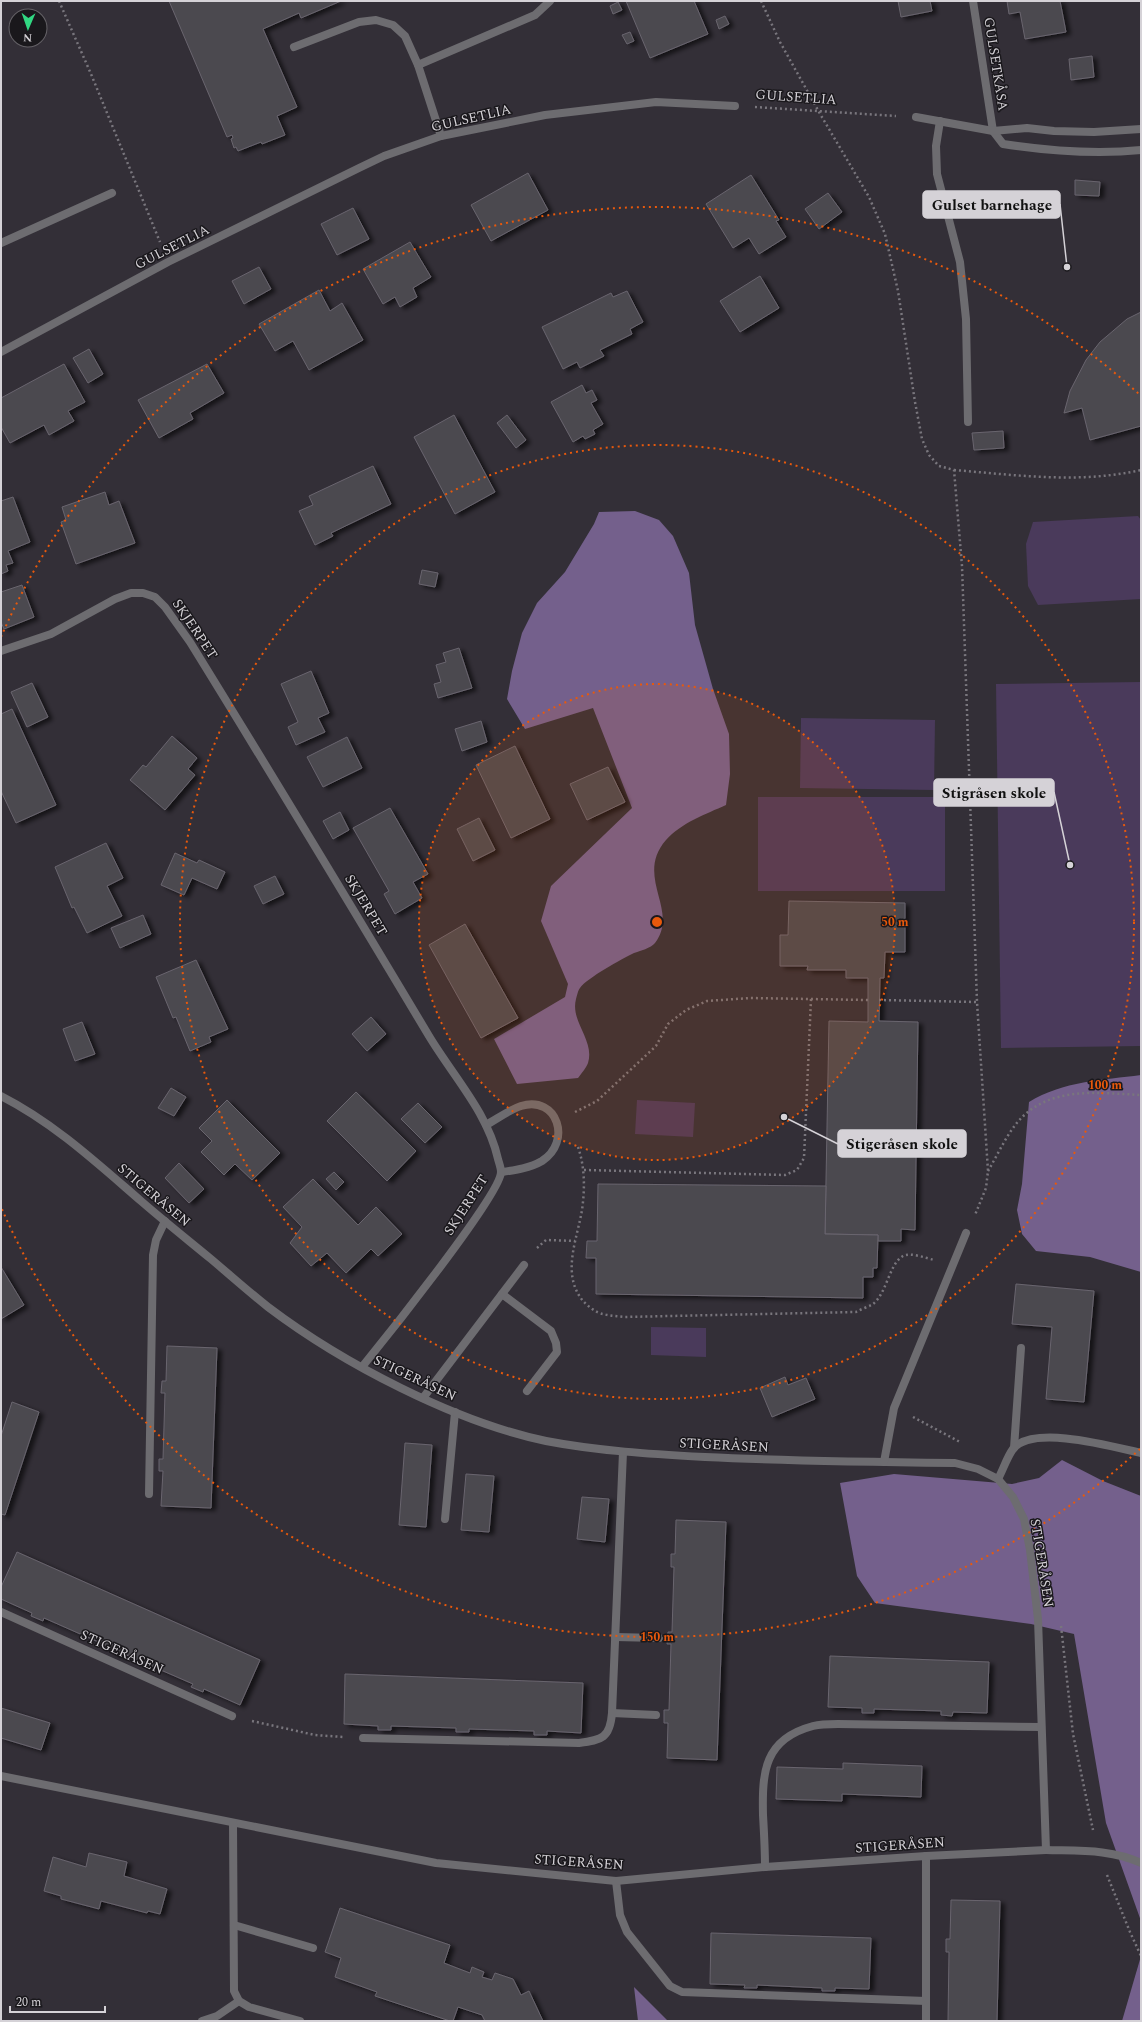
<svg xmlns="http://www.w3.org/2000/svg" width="1142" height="2022" viewBox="0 0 1142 2022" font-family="Spectral,serif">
	<defs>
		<filter id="shadow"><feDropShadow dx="4.5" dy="2.5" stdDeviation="2" flood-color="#0009"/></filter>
	</defs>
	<rect width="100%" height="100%" fill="#332f37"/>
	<!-- green -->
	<g fill="#4a3a5b">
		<polygon points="1138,516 1141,520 1141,599 1038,605 1028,586 1026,544 1033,522"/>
		<polygon points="1141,682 1141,1046 1001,1048 996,684"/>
		<polygon points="801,718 935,720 934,790 800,788"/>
		<rect x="758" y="797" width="187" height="94"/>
		<polygon points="637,1100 695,1103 693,1137 635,1134"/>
		<polygon points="651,1327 706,1328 706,1357 651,1355"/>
	</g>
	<!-- forest -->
	<g fill="#74608c">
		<path d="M635,511L659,520L673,536L689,573L695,625L713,689L729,734L730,774L726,805C706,814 681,823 666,840C634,877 680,910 655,943C651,948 640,951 634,953C622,959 587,978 580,988C578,990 577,996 576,999C570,1022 595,1040 588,1063C586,1068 581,1074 578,1078L517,1084L494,1039L565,997L568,984L541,921L551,886L632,808L593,708L525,729L507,699L512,671L522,633L537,603L565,572L594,524L599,512Z"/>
		<path d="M1141,1075V1272L1090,1257L1036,1251L1022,1234L1017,1210L1022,1184L1029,1102C1063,1081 1103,1080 1141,1075Z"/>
		<polygon points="1062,1460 1103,1481 1141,1496 1141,1921 1106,1823 1074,1634 1031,1624 875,1603 857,1576 840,1483 894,1474 1012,1484 1039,1478"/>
		<polygon points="1141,1956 1141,2021 1122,2021"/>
		<polygon points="634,1987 668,2021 669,2021 638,2021"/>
	</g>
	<!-- building -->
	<g fill="#4b4850" stroke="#69656e" filter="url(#shadow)">
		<polygon points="169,1 341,1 301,18 299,13 263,29 297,107 277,116 285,135 262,144 261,142 238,151 236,147 234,148 231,139 233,138 232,135 227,137"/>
		<polygon points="626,1 694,1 708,34 650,58"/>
		<polygon points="898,1 930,1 932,11 901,17"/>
		<polygon points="1007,1 1060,1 1066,32 1025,39 1020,12 1009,14"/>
		<polygon points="618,2 622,10 613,14 610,6"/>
		<polygon points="725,16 729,24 719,29 716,20"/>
		<polygon points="630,32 634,41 627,44 622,35"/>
		<polygon points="1092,56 1094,77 1071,80 1069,59"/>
		<polygon points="528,173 548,210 491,241 471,205"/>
		<polygon points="751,175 779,220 776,221 786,237 759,254 749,238 733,248 706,204"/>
		<polygon points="1075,180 1100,182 1099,196 1075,195"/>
		<polygon points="828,193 842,212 819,229 805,209"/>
		<polygon points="353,208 369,239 337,255 321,224"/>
		<polygon points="410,242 431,277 413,288 417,297 400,307 395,297 383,304 363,269"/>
		<polygon points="259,267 271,289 244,304 232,281"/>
		<polygon points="760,276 779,308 740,332 720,301"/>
		<polygon points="319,290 330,311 342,303 363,340 309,370 293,341 275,351 259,324"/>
		<polygon points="627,291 643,322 630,329 632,334 600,350 604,356 580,368 577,362 563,369 542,327 611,293 613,297"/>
		<polygon points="1141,312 1141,426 1090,440 1082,408 1064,413 1070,391 1086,360 1100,342 1127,319"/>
		<polygon points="89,349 103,374 88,383 73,358"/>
		<polygon points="64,364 85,402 68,411 74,421 49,435 44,425 10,443 1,427 1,398"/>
		<polygon points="207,364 224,393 190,413 193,419 159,438 138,400"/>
		<polygon points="582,385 586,393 592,390 597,400 591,403 603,424 593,430 595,434 585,439 583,436 573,442 551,402"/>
		<polygon points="454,415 495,492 455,514 414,437"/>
		<polygon points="507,415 526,440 516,448 497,423"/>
		<polygon points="1003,431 1004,448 974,450 972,433"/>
		<polygon points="373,466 391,504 331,533 333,536 315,545 299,511 313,505 309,496"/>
		<polygon points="105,492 109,505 119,501 135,543 76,564 61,522 66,520 62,507"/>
		<polygon points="13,497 30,542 8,551 13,563 6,565 8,571 1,574 1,501"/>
		<polygon points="422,570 438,573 435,587 419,584"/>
		<polygon points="22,585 34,617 4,629 1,622 1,592"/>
		<polygon points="459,648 472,688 438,698 434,684 441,682 436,665 446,662 443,653"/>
		<polygon points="311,671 329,713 318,718 325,732 296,745 288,727 298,722 281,684"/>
		<polygon points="32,683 48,717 27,727 11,692"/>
		<polygon points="12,709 56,805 16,823 1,791 1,714"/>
		<polygon points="481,721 487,742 462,751 455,729"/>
		<polygon points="172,736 197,758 188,769 195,775 165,810 130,780 143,765 146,767"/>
		<polygon points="347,737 362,768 323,787 307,757"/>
		<polygon points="515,746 550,819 511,838 476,765"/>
		<polygon points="608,767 625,802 587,820 570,784"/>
		<polygon points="390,808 428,874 413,882 422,898 395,914 384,894 389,891 353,828"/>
		<polygon points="340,812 349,830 333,839 323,821"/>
		<polygon points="479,818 495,850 473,861 457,829"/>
		<polygon points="106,843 123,878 107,886 122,916 87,933 74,907 72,908 55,867"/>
		<polygon points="175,853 197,863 199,860 225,872 217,889 192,878 184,895 161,885"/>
		<polygon points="275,876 284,894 263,904 254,886"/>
		<polygon points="789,901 905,903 905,952 885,952 884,978 880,978 879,1021 918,1022 915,1230 901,1229 901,1241 878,1241 878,1235 825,1234 829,1021 868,1022 868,978 846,978 846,970 807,970 808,966 780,966 780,935 788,935"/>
		<polygon points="143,915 151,934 120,948 111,928"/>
		<polygon points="465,924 518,1018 481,1038 429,945"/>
		<polygon points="196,960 228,1029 209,1037 211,1042 190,1051 176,1017 173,1018 156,977"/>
		<polygon points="371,1017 386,1034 367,1051 352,1034"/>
		<polygon points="82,1022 95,1054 75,1061 63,1029"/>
		<polygon points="171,1088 186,1097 174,1116 158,1108"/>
		<polygon points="356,1092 416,1151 387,1181 327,1121"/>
		<polygon points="227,1100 280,1153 252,1180 235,1164 224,1175 201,1152 212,1141 199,1128"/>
		<polygon points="418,1103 442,1127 425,1143 401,1119"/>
		<polygon points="179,1163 204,1189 189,1203 165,1178"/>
		<polygon points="334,1172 344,1182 336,1190 326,1179"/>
		<polygon points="313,1179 358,1225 376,1207 402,1234 378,1256 371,1249 346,1273 327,1253 311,1266 290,1243 302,1227 283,1207"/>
		<polygon points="598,1184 826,1186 825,1234 878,1235 877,1268 873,1268 873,1277 863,1277 863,1298 596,1294 596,1258 586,1258 587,1241 597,1241"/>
		<polygon points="1,1267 24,1305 1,1319"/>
		<polygon points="1016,1284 1094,1291 1084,1402 1046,1399 1052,1327 1012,1324"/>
		<polygon points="167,1346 217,1348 211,1508 161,1506 163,1471 159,1471 159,1459 163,1459 165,1393 161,1393 162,1381 166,1381"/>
		<polygon points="785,1377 788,1385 806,1378 815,1399 772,1417 760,1388"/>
		<polygon points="12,1402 39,1412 5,1515 1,1514 1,1436"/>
		<polygon points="405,1443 432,1445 426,1527 399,1525"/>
		<polygon points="466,1474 494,1476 489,1532 461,1530"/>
		<polygon points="582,1497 609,1499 605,1542 577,1539"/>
		<polygon points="676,1520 726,1522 717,1760 667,1758 668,1723 664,1723 664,1710 669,1710 671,1644 667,1644 668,1632 672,1632 674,1567 671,1567 671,1554 675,1554"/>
		<polygon points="17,1552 260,1660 240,1705 204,1689 203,1692 191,1687 193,1684 124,1654 123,1657 111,1652 112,1648 44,1618 43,1621 31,1616 32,1613 1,1599 1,1587"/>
		<polygon points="830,1656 989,1662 987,1713 953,1712 952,1716 941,1715 941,1711 874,1709 874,1713 862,1713 862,1708 828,1707"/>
		<polygon points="345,1674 583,1683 581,1733 547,1731 547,1735 534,1735 534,1731 469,1729 469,1732 456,1732 456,1728 391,1726 391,1730 378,1730 378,1726 344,1724"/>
		<polygon points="1,1708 50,1723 41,1750 1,1738"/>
		<polygon points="843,1763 922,1766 921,1797 842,1794 842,1801 776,1799 777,1767 843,1769"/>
		<polygon points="89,1853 127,1862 124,1876 167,1889 160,1914 148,1911 147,1913 101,1901 99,1909 61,1899 61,1896 44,1891 53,1857 86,1867"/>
		<polygon points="951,1900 1000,1901 997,2021 948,2021 949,1952 946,1952 946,1939 950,1939"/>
		<polygon points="340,1908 450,1945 444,1963 470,1973 472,1967 484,1972 482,1977 492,1980 495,1973 513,1979 521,1995 529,1991 543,2021 485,2021 482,2015 458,2007 453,2021 450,2021 375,1996 377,1992 335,1977 341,1958 325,1952"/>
		<polygon points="711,1933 871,1938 869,1989 835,1988 835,1991 822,1991 822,1988 757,1985 757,1988 744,1988 745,1985 710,1984"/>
	</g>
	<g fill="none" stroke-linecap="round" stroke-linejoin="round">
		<!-- path -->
		<g stroke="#79767d" stroke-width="2.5" stroke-dasharray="2 3" stroke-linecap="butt">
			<polyline points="59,1 91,74 160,242"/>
			<polyline points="761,1 780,42 819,112 869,197 885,234 898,291 915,402 922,439 929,455 939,466 954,470 962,566 977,1002 988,1171 986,1188 975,1215"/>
			<polyline points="755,107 896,116"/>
			<path d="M954,470C1016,475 1079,484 1141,470"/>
			<polyline points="879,1000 977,1002"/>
			<polyline points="575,1112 597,1101 656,1046 668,1024 686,1010 707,1001 750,998 868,1000"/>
			<path d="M578,1147C585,1167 585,1189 582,1210C577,1240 561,1274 583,1301C588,1306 596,1313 603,1314C610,1316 617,1316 624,1317L856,1312C861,1309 868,1307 873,1304C887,1293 889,1264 903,1256C910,1252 926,1258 934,1260"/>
			<polyline points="584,1170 785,1175 797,1170 804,1158 811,999"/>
			<path d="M988,1171C997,1156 1005,1138 1016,1124C1047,1085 1098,1093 1141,1095"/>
			<polyline points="537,1248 546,1240 575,1241"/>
			<polyline points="913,1417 960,1442"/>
			<polyline points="1061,1626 1073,1734 1093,1830"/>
			<polyline points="252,1721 315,1735 343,1737"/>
			<polyline points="1107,1875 1130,1932 1141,1956"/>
		</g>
		<!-- service -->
		<g stroke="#6d6c70" stroke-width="8">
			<polyline points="294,47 359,22 376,20 393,25 405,36 418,65 441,136"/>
			<polyline points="418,65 535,15 550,1"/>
			<polyline points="940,121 936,146 937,174 960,262 966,319 968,422"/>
			<polyline points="1,243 112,193"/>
			<path d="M486,1125C497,1119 509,1110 521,1106C558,1095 572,1142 542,1161C530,1168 516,1170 502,1172"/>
			<polyline points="502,1294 551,1331 556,1343 557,1352 527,1391"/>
			<polyline points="423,1398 524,1265"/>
			<polyline points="1014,1448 1021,1348"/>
			<path d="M998,1479C1003,1470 1007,1457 1013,1449C1033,1424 1114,1447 1141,1453"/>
			<polyline points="149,1494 153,1255 156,1240 165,1221"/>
			<polyline points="445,1519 455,1412"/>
			<polyline points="615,1637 659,1638"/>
			<polyline points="612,1713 656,1715"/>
			<path d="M363,1738L579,1743C602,1740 610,1738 612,1713L623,1452"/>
			<path d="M1046,1850C1078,1851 1112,1849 1141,1863"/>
			<path d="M765,1867C765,1850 764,1832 763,1815C762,1772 764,1739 813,1726C821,1724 830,1724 838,1724L1041,1727"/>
			<polyline points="616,1881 620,1915 627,1932 670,1986 682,1992 926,2001"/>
			<polyline points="234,1925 313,1948"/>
			<polyline points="926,2021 926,1856"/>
		</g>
		<!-- minor -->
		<g stroke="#6d6c70" stroke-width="8">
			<path d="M973,1L993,131L1003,144C1049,151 1094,155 1141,150"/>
			<polyline points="916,117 993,131 1027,128 1054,131 1094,132 1141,129"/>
			<polyline points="1,352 168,262 359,168 384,156 441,136 545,115 656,102 735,106"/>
			<path d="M1,651L51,634L115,599L131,593H143L155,597L165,607L190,642C271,773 350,904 429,1036C453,1076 488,1113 498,1159C499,1163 501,1168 501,1172C501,1194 384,1340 362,1367"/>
			<path d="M1,1096C54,1123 97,1163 141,1201C164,1221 188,1240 211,1259C230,1275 249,1292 268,1307C342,1363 455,1422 546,1441C598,1451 651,1454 705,1457C788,1461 872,1462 955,1463L978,1469L998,1479L1013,1497L1024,1519L1030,1550L1038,1619L1046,1850L926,1856L765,1867L616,1881L436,1863L1,1776"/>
			<polyline points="884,1462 894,1408 966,1233"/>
			<polyline points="1,1612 232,1716"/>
			<polyline points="233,1823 234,1991 239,2001 249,2007 300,2021"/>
			<polyline points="202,2021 217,2016 239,2001"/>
		</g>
	</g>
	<!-- distance rings -->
	<circle cx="657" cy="922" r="238" fill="#e8590c" fill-opacity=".12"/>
	<g fill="none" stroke="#e8590c" stroke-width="2" stroke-dasharray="2 4">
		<circle cx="657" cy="922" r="238"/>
		<circle cx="657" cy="922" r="477"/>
		<path d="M1140 1449A715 715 0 0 1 1 1207M1 637A715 715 0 0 1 1140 395"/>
	</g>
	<g text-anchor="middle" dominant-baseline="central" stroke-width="3" stroke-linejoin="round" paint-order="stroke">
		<!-- street labels -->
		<g font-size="14" fill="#d5d2d7" stroke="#1a181c">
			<text transform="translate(996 64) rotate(81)">GULSETKÅSA</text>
			<text transform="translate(796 97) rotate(4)">GULSETLIA</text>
			<text transform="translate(471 118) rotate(-13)">GULSETLIA</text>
			<text transform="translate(172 247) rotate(-27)">GULSETLIA</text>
			<text transform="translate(195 629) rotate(56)">SKJERPET</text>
			<text transform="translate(366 905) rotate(59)">SKJERPET</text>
			<text transform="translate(154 1195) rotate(40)">STIGERÅSEN</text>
			<text transform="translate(466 1205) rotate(-57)">SKJERPET</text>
			<text transform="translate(415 1378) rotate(25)">STIGERÅSEN</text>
			<text transform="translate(724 1445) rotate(3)">STIGERÅSEN</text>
			<text transform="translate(1042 1563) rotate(81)">STIGERÅSEN</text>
			<text transform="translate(122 1652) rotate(24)">STIGERÅSEN</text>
			<text transform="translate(900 1845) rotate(-4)">STIGERÅSEN</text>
			<text transform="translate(579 1862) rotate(4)">STIGERÅSEN</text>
		</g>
	</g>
	<circle cx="657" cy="922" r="6" fill="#e8590c" stroke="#1a181c" stroke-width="2"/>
	<g font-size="12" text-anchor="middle" font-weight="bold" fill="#e8590c" stroke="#1a181c" stroke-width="3" stroke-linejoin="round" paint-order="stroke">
		<text x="895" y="926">50 m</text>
		<text x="1105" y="1089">100 m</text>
		<text x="657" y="1641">150 m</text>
	</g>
	<!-- callouts -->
	<path fill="none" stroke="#d5d2d7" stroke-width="1.5" d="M1067 267L1060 204M1070 865L1054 792M784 1117L838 1144"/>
	<g fill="#d5d2d7" stroke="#1a181c" stroke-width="1.5">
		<circle cx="1067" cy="267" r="4"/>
		<circle cx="1070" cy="865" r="4"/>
		<circle cx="784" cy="1117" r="4"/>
	</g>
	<g fill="#d5d2d7" stroke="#d5d2d7" stroke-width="1.5">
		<rect x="923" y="191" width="137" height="27" rx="4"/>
		<rect x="934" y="779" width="120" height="27" rx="4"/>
		<rect x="838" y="1130" width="128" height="27" rx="4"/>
	</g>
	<g font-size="15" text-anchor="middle" font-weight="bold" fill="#111">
		<text x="992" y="210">Gulset barnehage</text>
		<text x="994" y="798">Stigråsen skole</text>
		<text x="902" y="1149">Stigeråsen skole</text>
	</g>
	<!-- border -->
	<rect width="1142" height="2022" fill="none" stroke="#d5d2d7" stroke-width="4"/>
	<!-- north arrow -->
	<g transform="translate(28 28) rotate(182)"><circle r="19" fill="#1a181c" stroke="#656267"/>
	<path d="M0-3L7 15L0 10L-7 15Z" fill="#31d882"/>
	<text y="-6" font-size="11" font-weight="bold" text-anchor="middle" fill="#d5d2d7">N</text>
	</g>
	<!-- scale -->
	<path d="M10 2006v6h95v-6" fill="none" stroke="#d5d2d7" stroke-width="2"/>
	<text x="16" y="2006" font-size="12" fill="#d5d2d7" stroke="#1a181c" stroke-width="3" paint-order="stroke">20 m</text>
</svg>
